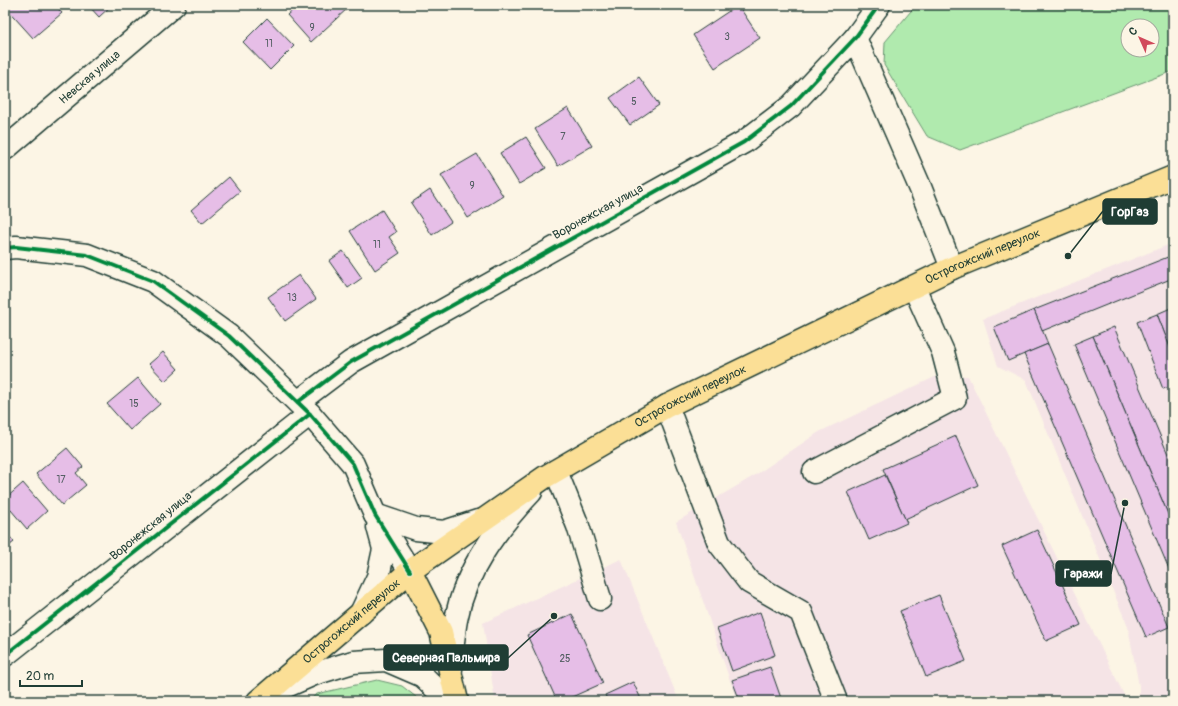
<svg xmlns="http://www.w3.org/2000/svg" width="1178" height="706" viewBox="0 0 1178 706" font-family="Pangolin,sans-serif">
	<rect width="100%" height="100%" fill="#fcf5e5"/>
	<filter id="ink" filterUnits="userSpaceOnUse"><feTurbulence type="fractalNoise" baseFrequency=".025" numOctaves="2"/><feDisplacementMap in="SourceGraphic" scale="8" xChannelSelector="R" yChannelSelector="G"/><feConvolveMatrix kernelMatrix="1 2 1 2 8 2 1 2 1" color-interpolation-filters="sRGB"/></filter>
	<g filter="url(#ink)">
		<!-- built -->
		<g fill="#f5e4e6">
			<polygon points="1173,243 1173,701 1139,701 1139,686 1128,627 1026,380 998,366 983,319"/>
			<polygon points="939,375 968,376 1127,701 737,701 676,522 757,474 819,432"/>
			<polygon points="621,559 679,701 495,701 483,623"/>
		</g>
		<!-- green -->
		<g fill="#b0eaae" stroke="#689471" fill-rule="evenodd">
			<path d="M916,5H1173V71L960,150L927,136L884,65L885,42ZM1128,26H1152V50H1128Z"/>
			<polygon points="377,680 402,686 421,701 308,701 317,694"/>
		</g>
		<!-- building -->
		<g fill="#e6bee7" stroke="#1f3d34">
			<polygon points="6,5 55,5 62,13 33,38 5,7"/>
			<polygon points="88,5 112,5 99,17"/>
			<polygon points="298,5 346,5 348,8 311,42 287,15"/>
			<polygon points="738,5 760,38 715,68 693,35"/>
			<polygon points="267,18 294,46 270,70 243,42"/>
			<polygon points="639,77 659,105 630,125 610,98"/>
			<polygon points="568,108 592,146 558,166 535,129"/>
			<polygon points="526,137 546,168 519,184 500,153"/>
			<polygon points="477,154 503,196 468,218 441,175"/>
			<polygon points="229,177 240,191 202,223 191,210"/>
			<polygon points="430,190 451,222 432,235 411,203"/>
			<polygon points="382,210 396,232 389,237 400,253 375,270 350,231"/>
			<polygon points="343,251 362,278 348,288 329,261"/>
			<polygon points="1173,255 1173,278 1042,331 1034,310"/>
			<polygon points="299,275 316,299 285,321 268,297"/>
			<polygon points="1173,307 1173,355 1157,314"/>
			<polygon points="1034,310 1048,344 1008,361 994,327"/>
			<polygon points="1157,314 1173,355 1173,386 1163,389 1137,322"/>
			<polygon points="1114,327 1173,466 1173,526 1093,336"/>
			<polygon points="1093,336 1173,526 1173,567 1169,569 1074,344"/>
			<polygon points="1048,344 1169,627 1146,637 1024,354"/>
			<polygon points="163,352 178,369 165,381 149,364"/>
			<polygon points="138,378 160,404 130,430 107,404"/>
			<polygon points="956,436 978,485 905,519 883,469"/>
			<polygon points="67,448 83,467 76,473 86,485 62,505 36,474"/>
			<polygon points="885,475 907,523 869,540 848,492"/>
			<polygon points="23,483 47,511 27,529 5,503 5,499"/>
			<polygon points="1037,530 1081,625 1046,641 1002,546"/>
			<polygon points="5,531 14,542 5,549"/>
			<polygon points="939,595 966,661 926,677 900,611"/>
			<polygon points="760,612 775,655 732,671 717,628"/>
			<polygon points="572,614 603,683 563,701 557,701 527,635"/>
			<polygon points="770,667 782,701 740,701 732,680"/>
			<polygon points="633,682 642,701 608,701 605,695"/>
		</g>
		<g fill="none" stroke-linecap="round" stroke-linejoin="round">
			<!-- minor casing -->
			<g stroke="#1f3d34" stroke-width="25">
				<g id="minor">
					<polyline points="855,38 920,187 952,268"/>
					<path id="s1" d="M5,149L174,5"/>
					<polyline points="5,248 16,247 87,255 153,281 229,336 310,414 353,464 375,515 410,571"/>
					<polyline points="298,402 351,362 744,142 791,106 855,38 879,5"/>
					<polyline points="667,406 719,543 749,582 801,612 836,701"/>
					<polyline points="556,471 578,526 600,599"/>
					<polyline points="814,472 955,398 943,352 914,287"/>
					<polyline points="375,515 416,529 444,532 478,521"/>
					<polyline points="361,613 378,577 384,549 378,527"/>
					<polyline points="5,655 310,414"/>
					<path d="M451,669C452,653 453,636 456,620C465,570 497,528 531,492"/>
					<polyline points="271,693 314,674 353,662 386,660 423,676 448,701"/>
				</g>
			</g>
			<!-- major casing -->
			<g stroke="#1f3d34" stroke-width="25">
				<g id="major">
					<polyline points="410,571 441,632 457,701"/>
					<path id="s2" d="M258,701L410,571L545,477L667,406L952,268L1173,177"/>
				</g>
			</g>
			<!-- minor -->
			<use href="#minor" stroke="#fcf5e5" stroke-width="22"/>
			<!-- major -->
			<use href="#major" stroke="#fbdf96" stroke-width="22"/>
			<!-- cycleway casing -->
			<g stroke="#fcf5e5" stroke-width="6">
				<g id="cycleway">
					<polyline points="5,248 16,247 87,255 153,281 229,336 310,414 353,464 375,515 410,571"/>
					<polyline points="298,402 351,362 744,142 791,106 855,38 879,5"/>
					<polyline points="5,655 310,414"/>
				</g>
			</g>
			<!-- cycleway -->
			<use href="#cycleway" stroke="#00873e" stroke-width="4"/>
		</g>
	</g>
	<g text-anchor="middle" dominant-baseline="central" stroke-width="4" stroke-linejoin="round" paint-order="stroke">
		<!-- number labels -->
		<g font-size="10" fill="#515d61">
			<text x="312" y="28">9</text>
			<text x="727" y="37">3</text>
			<text x="269" y="44">11</text>
			<text x="634" y="102">5</text>
			<text x="563" y="137">7</text>
			<text x="472" y="186">9</text>
			<text x="377" y="245">11</text>
			<text x="292" y="298">13</text>
			<text x="134" y="404">15</text>
			<text x="61" y="480">17</text>
			<text x="565" y="659">25</text>
		</g>
		<!-- street labels -->
		<g font-size="12" fill="#1f3d34" stroke="#fcf5e5">
			<text stroke="none"><textPath href="#s1" startOffset="111">Невская улица</textPath></text>
			<text transform="translate(598 212) rotate(-29)">Воронежская улица</text>
			<text stroke="none"><textPath href="#s2" startOffset="855">Острогожский переулок</textPath></text>
			<text stroke="none"><textPath href="#s2" startOffset="531">Острогожский переулок</textPath></text>
			<text transform="translate(151 526) rotate(-39)">Воронежская улица</text>
			<text stroke="none"><textPath href="#s2" startOffset="123">Острогожский переулок</textPath></text>
		</g>
	</g>
	<!-- callouts -->
	<path fill="none" stroke="#1f3d34" stroke-width="1.5" d="M1068 256L1103 211M1125 503L1111 574M554 616L508 658"/>
	<g fill="#1f3d34" stroke="#fcf5e5" stroke-width="1.5">
		<circle cx="1068" cy="256" r="4"/>
		<circle cx="1125" cy="503" r="4"/>
		<circle cx="554" cy="616" r="4"/>
	</g>
	<g fill="#1f3d34" stroke="#1f3d34" stroke-width="1.5">
		<rect x="1103" y="199" width="54" height="25" rx="4"/>
		<rect x="1056" y="561" width="55" height="25" rx="4"/>
		<rect x="384" y="645" width="124" height="25" rx="4"/>
	</g>
	<g font-size="13" text-anchor="middle" font-weight="bold" fill="#fff">
		<text x="1130" y="216">ГорГаз</text>
		<text x="1083" y="578">Гаражи</text>
		<text x="446" y="662">Северная Пальмира</text>
	</g>
	<!-- margin -->
	<rect width="1178" height="706" fill="none" stroke="#fcf5e5" stroke-width="20"/>
	<rect x="10" y="10" width="1158" height="686" fill="none" stroke="#1f3d34" stroke-width="1.5" filter="url(#ink)"/>
	<!-- north arrow -->
	<g transform="translate(1140 38) rotate(315)"><circle r="19" fill="#fcf5e5" stroke="#a4ab9e"/>
	<path d="M0-3L7 15L0 10L-7 15Z" fill="#d1495b"/>
	<text y="-6" font-size="11" font-weight="bold" text-anchor="middle" fill="#1f3d34">С</text>
	</g>
	<!-- scale -->
	<path d="M20 680v6h62v-6" fill="none" stroke="#1f3d34" stroke-width="2"/>
	<text x="26" y="680" font-size="12" fill="#1f3d34" stroke="#fcf5e5" stroke-width="3" paint-order="stroke">20 m</text>
</svg>
